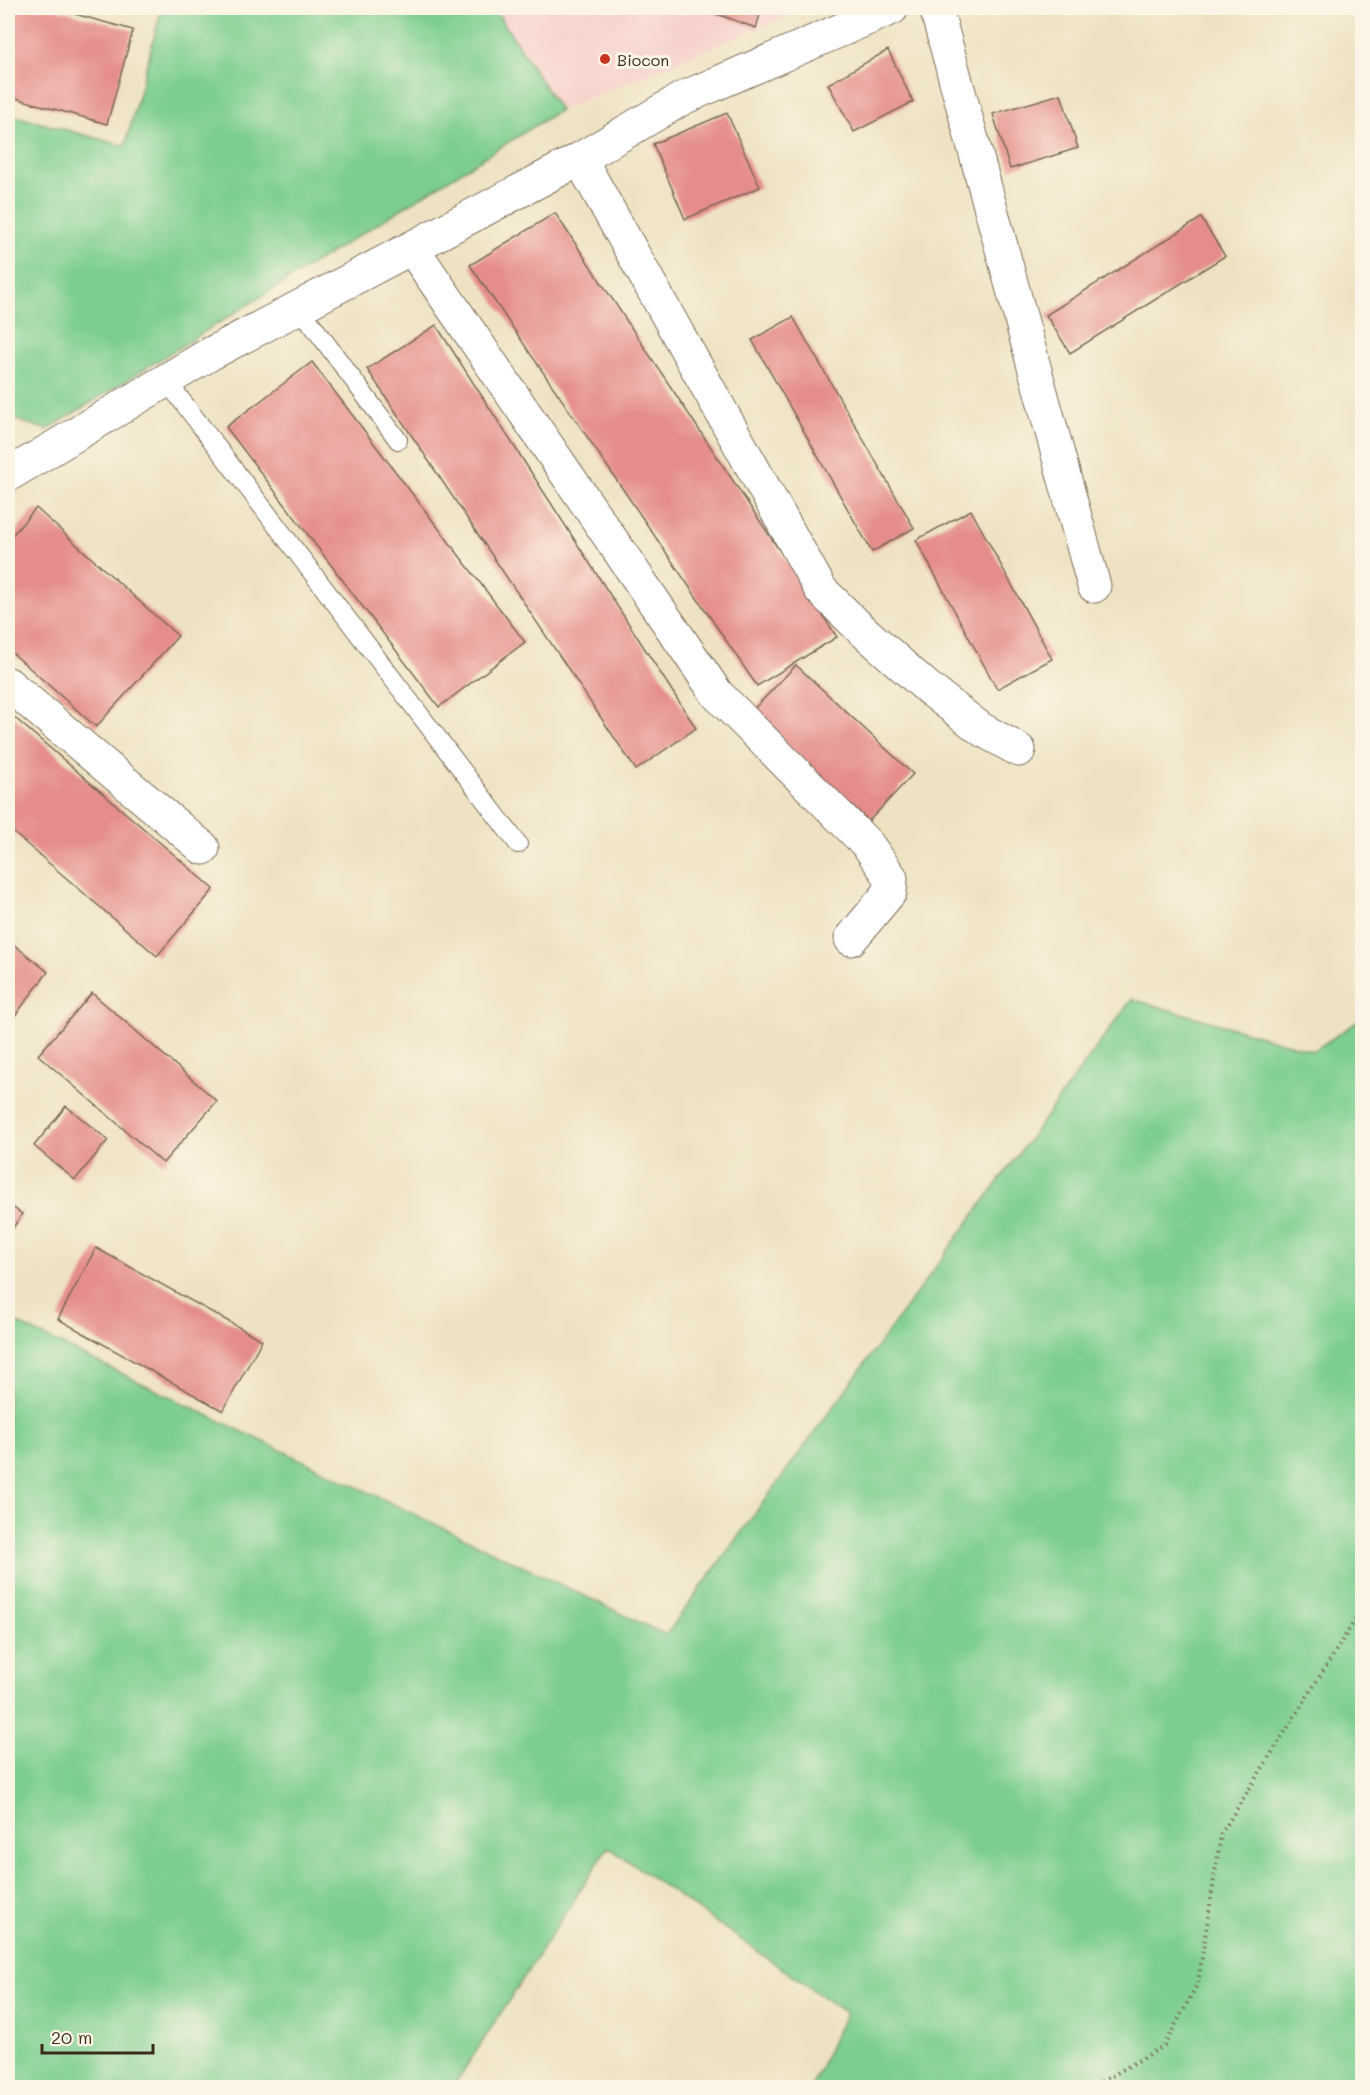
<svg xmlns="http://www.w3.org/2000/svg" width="1370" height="2095" viewBox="0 0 1370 2095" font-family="Mali,sans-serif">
	<rect width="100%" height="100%" fill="#fcf5e5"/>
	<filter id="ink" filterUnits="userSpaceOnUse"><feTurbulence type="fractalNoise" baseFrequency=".0167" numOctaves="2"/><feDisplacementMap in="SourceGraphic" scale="12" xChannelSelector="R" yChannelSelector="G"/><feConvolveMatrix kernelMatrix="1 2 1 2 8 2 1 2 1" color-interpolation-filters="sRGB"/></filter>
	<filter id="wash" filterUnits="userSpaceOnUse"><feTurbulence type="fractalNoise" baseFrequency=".008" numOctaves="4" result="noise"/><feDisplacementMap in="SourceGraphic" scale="24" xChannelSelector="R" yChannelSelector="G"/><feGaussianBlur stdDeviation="1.35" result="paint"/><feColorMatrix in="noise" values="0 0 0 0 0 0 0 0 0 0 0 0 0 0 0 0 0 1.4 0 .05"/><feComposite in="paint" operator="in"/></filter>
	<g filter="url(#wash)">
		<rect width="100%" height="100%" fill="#eee2c2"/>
		<!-- built -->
		<polygon fill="#f7d0cc" points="494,8 807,8 560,110"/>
		<!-- green -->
		<g fill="#7cce90" stroke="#5c7c57" stroke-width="1.5">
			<polygon points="162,8 494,8 560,110 47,430 8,417 8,114 125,146"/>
			<polygon points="1132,999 1313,1051 1362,1019 1362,2087 811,2087 846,2013 608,1847 453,2087 8,2087 8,1319 666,1635"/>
		</g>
		<g id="blocks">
			<!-- building -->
			<g fill="#e58d8c">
				<polygon points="8,8 53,8 133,30 107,124 8,96"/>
				<polygon points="700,8 762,8 756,28"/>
				<polygon points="888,50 913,102 854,132 828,84"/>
				<polygon points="1061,94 1078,148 1010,169 993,114"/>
				<polygon points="727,113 760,187 685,219 653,144"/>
				<polygon points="555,213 837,637 757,686 470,265"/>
				<polygon points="1201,218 1225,256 1070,353 1046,315"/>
				<polygon points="793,317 914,528 872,552 752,340"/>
				<polygon points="436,325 696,728 636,770 367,369"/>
				<polygon points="312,362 525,642 439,707 226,427"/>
				<polygon points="36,508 178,636 96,727 8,649 8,540"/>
				<polygon points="971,510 1052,659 997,689 916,540"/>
				<polygon points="796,665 913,774 869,821 751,712"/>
				<polygon points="8,712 214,889 157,956 8,828"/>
				<polygon points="8,940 48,972 8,1025"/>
				<polygon points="92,993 217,1101 163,1163 38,1055"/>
				<polygon points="66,1106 108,1140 75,1180 34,1146"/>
				<polygon points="8,1204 22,1214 8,1236"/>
				<polygon points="96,1248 262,1340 223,1411 58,1319"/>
			</g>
		</g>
	</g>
	<g filter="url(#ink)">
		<use href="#blocks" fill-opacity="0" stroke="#7a6a57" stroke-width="1.5"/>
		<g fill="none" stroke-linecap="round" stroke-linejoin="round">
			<!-- lane casing -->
			<g stroke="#7a6a57" stroke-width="20">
				<g id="lane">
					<polyline points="299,307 398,440"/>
					<polyline points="166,380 518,844"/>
				</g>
			</g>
			<!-- street casing -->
			<g stroke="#7a6a57" stroke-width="35">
				<g id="street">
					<polyline points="936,8 1094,586"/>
					<polyline points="580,159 821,590 860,628 928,688 981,729 1019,750"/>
					<polyline points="412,248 717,694 868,845 891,878 890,892 851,939"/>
					<polyline points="8,475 210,354 580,159 683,98 892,8"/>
					<polyline points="8,684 203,848"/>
				</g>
			</g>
			<!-- path -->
			<polyline stroke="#7a6a57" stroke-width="4" stroke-dasharray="1.5 4.5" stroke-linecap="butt" points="1091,2088 1164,2046 1198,1983 1221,1834 1362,1609"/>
			<!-- lane -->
			<use href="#lane" stroke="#fff" stroke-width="18"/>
			<!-- street -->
			<use href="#street" stroke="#fff" stroke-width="33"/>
		</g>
	</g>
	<!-- markers -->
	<circle fill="#c8321e" stroke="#fcf5e5" stroke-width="2" cx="605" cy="59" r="6"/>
	<g text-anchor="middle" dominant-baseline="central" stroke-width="6" stroke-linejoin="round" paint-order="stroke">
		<!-- poi labels -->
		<g font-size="16" fill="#3b2a1e" stroke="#fcf5e5" text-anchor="start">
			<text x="617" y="59">Biocon</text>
		</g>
	</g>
	<!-- margin -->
	<rect width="1370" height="2095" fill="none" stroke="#fcf5e5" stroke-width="30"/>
	<!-- scale -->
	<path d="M42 2044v9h111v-9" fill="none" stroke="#3b2a1e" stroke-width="3"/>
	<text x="51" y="2044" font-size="18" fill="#3b2a1e" stroke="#fcf5e5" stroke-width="4.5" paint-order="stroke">20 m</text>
</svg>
